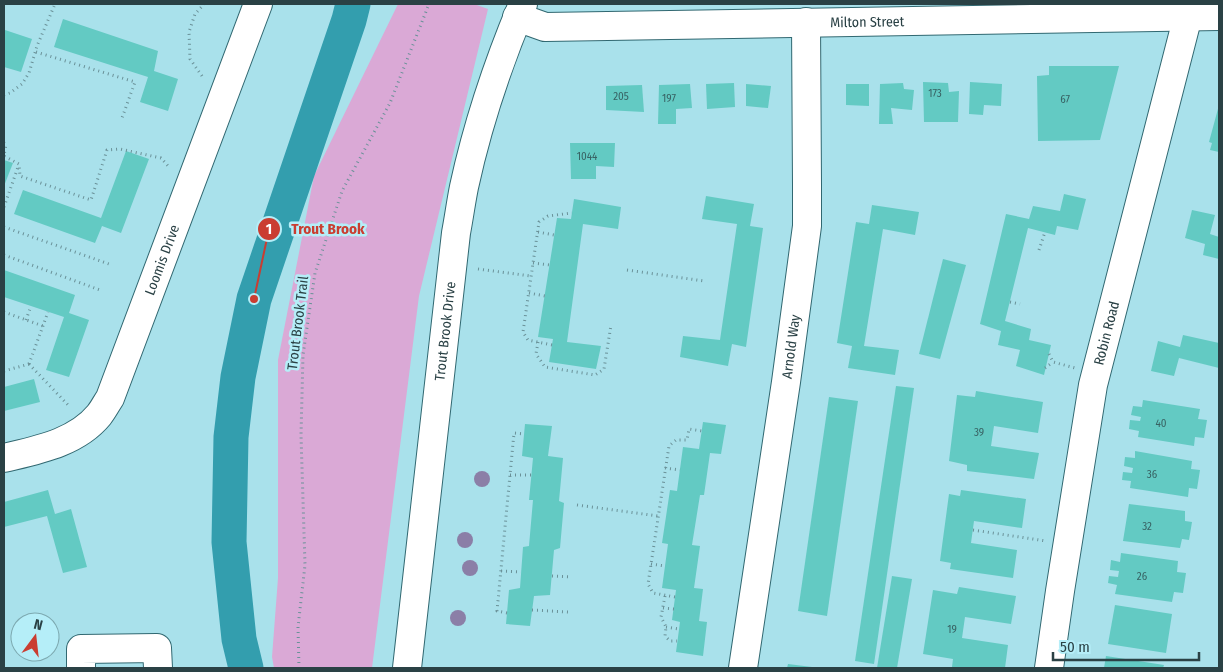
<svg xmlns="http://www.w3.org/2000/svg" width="1223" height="672" viewBox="0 0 1223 672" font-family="'Fira Sans Condensed',sans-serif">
	<rect width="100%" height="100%" fill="#a9e1eb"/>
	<!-- green -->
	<polygon fill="#daa9d6" points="398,4 474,4 488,9 419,296 372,668 274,668 272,657 278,578 278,360 314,176"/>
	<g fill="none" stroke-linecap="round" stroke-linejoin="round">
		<!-- river -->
		<polyline stroke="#339eae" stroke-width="35" points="246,668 239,639 229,542 231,437 238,377 254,299 349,20 353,4"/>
	</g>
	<!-- building -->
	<g fill="#63cac3">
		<polygon points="63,19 158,51 154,71 178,79 168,111 140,102 148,77 54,47"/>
		<polygon points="5,30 32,39 21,72 4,67 4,34"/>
		<polygon points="1049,66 1119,66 1100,140 1038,141 1037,76 1049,75"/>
		<polygon points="923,82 948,83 949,92 959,91 958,122 924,122"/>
		<polygon points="970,82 1002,84 1001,106 984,105 983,115 969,114"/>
		<polygon points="734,83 735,107 707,109 706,84"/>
		<polygon points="903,83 904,89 914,90 912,110 891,108 893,124 879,124 880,84"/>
		<polygon points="690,84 692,108 676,109 676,124 658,124 659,85"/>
		<polygon points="746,84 771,86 768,108 746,106"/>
		<polygon points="846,84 869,84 869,106 846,105"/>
		<polygon points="642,85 644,112 606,110 606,86"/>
		<polygon points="1219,105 1219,152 1210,150 1212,143 1209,142"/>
		<polygon points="570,143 615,143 614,167 596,166 596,179 571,179"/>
		<polygon points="126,151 149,159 121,233 102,226 95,243 14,214 23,190 101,218"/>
		<polygon points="4,160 13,163 4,186"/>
		<polygon points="1064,194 1086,199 1078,230 1057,226 1055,235 1028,228 1005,321 1031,329 1029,340 1051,345 1044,375 1016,366 1020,350 998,345 1001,331 980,324 1006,214 1029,219 1033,206 1060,211"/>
		<polygon points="706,196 754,204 750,226 763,228 746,347 732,344 728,366 680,357 683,336 720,340 737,224 702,219"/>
		<polygon points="574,199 621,207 618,229 583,224 567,342 601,346 596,369 549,362 553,339 538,337 557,218 571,219"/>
		<polygon points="872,205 919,212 915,235 883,229 864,346 899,350 895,375 848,368 852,346 837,343 856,222 869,224"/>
		<polygon points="1192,210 1215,215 1210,234 1219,237 1219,259 1203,255 1205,244 1185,238"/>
		<polygon points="943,259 966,265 940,359 919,354"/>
		<polygon points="4,270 75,295 69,313 89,320 69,377 46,370 64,317 4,297"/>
		<polygon points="1183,335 1219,343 1219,368 1179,358 1174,376 1151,371 1158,341 1180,347"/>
		<polygon points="34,379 40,402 4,411 4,387"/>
		<polygon points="896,386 914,388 874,664 855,661"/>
		<polygon points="976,391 1043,402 1038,433 994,426 991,446 1039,453 1034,479 967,471 967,465 949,461 957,395 975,397"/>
		<polygon points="829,397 858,401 827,616 798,611"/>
		<polygon points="1143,400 1200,409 1198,419 1207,420 1204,438 1195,437 1194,446 1138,437 1139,431 1129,429 1130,420 1140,421 1141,417 1131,415 1133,406 1142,407"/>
		<polygon points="703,422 726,425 721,454 710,453 704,495 700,495 692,545 700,546 694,588 703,589 699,621 707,622 703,656 676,652 680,622 672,620 676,590 662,588 668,544 662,543 670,490 677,491 683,447 699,449"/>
		<polygon points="525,424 552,426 548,456 563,458 559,501 564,503 560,548 554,550 550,595 534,596 530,626 506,624 509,590 520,588 523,547 529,546 533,500 529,500 533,458 522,456"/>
		<polygon points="1135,451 1192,461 1191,469 1200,470 1197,489 1189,488 1188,497 1130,488 1131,481 1122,480 1123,472 1132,473 1133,468 1124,466 1125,457 1135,458"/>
		<polygon points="48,490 55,514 71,509 87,567 63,573 47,516 4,527 4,502"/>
		<polygon points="961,490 1026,499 1022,528 974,521 971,543 1017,550 1013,578 950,569 951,563 940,561 949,494 960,496"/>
		<polygon points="1129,504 1185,511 1185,521 1192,522 1189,540 1182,539 1180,548 1123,541"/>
		<polygon points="1121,553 1178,561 1177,572 1186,573 1183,593 1174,592 1172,602 1115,594 1117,585 1108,583 1109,576 1118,577 1119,571 1110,570 1111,560 1120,562"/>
		<polygon points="892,576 912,579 897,668 877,668"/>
		<polygon points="959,587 1016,596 1011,624 965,617 962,638 1008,645 1005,668 961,668 952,667 953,659 923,654 933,590 957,594"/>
		<polygon points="1115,605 1172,614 1166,653 1108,644"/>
		<polygon points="1106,656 1164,665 1163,668 1104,668"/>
		<polygon points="788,664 812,667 812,668 787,668"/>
	</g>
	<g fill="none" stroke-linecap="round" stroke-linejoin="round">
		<!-- minor casing -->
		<g stroke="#316871" stroke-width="30">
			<g id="minor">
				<path id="s1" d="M517,17L545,27L1219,16"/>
				<path id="s2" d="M4,458C37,450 76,443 99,415C103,410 106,404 110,398L258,4"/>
				<polyline points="81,668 81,649 157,648 158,668"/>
				<path id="s3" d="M743,668L786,382L807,226V185L806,22"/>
				<path id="s4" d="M1049,668L1060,591L1093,385L1191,4"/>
			</g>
		</g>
		<!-- major casing -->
		<g stroke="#316871" stroke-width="30">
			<g id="major">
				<path id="s5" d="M407,668L456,233C459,217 461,202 464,187C477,127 499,61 523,4"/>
			</g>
		</g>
		<!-- path -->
		<g stroke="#6a9198" stroke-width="3" stroke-dasharray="1 4" stroke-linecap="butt">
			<polyline points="36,52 135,82 122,118"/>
			<polyline points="202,76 190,59 189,32 195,14 204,4"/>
			<polyline points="4,95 10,93 22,84 29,73 37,46 55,4"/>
			<polyline points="4,143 6,144 4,156 19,164 20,176 91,200 107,150 120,149 161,158 168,166"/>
			<polyline points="4,207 18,167"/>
			<polyline points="4,227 109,264"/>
			<polyline points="538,232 554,235"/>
			<polyline points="1039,250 1045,232"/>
			<polyline points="4,255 100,290"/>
			<polyline points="533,263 550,265"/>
			<polyline points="478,269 531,276"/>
			<polyline points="627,270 704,281"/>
			<polyline points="529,293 545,296"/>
			<polyline points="1010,302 1020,304"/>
			<polyline points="4,312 43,326"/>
			<polyline points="26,320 31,306"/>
			<polyline points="538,342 536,354 545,367 595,375 604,369 611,325"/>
			<polyline points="552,345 528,340 523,332 539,222 548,216 572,213"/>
			<polyline points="1049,354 1053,362 1075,368"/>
			<polyline points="29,364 69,406"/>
			<polyline points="29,364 48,312"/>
			<polyline points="1045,368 1053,362"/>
			<polyline points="4,371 29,364"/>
			<polyline points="665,468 680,470"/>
			<polyline points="510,475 532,475"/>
			<polyline points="577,505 658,516"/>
			<polyline points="973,530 1046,541"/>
			<polyline points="651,564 665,566"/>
			<polyline points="501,571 521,572"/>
			<polyline points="552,576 571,577"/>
			<polyline points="665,596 661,617 666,627 665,636 670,641 677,641"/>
			<polyline points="675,597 653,593 648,584 669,446 676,440 687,440 689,429 702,431"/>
			<polyline points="663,608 674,609"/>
			<polyline points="532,610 568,612"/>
			<polyline points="507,613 497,611 514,433 524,434"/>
			<polyline points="666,627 679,629"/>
			<polyline points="299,668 298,627 305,565 301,435 303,355 315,273 342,191 390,103 429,4"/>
		</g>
		<!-- minor -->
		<use href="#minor" stroke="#fff" stroke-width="28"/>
		<!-- major -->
		<use href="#major" stroke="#fff" stroke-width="28"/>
	</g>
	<!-- trees -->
	<g fill="#8b7fa7">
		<circle cx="482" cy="479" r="8"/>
		<circle cx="465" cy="540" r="8"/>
		<circle cx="470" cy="568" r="8"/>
		<circle cx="458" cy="618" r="8"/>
	</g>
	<g text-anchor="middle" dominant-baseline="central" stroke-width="5" stroke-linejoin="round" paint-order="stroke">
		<!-- number labels -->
		<g font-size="11" fill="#386364">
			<text x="935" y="93">173</text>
			<text x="621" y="96">205</text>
			<text x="669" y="98">197</text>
			<text x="1065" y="99">67</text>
			<text x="587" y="156">1044</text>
			<text x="1161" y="423">40</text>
			<text x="979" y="432">39</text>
			<text x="1152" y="474">36</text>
			<text x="1147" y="526">32</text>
			<text x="1142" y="576">26</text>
			<text x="952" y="629">19</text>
		</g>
		<!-- street labels -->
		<g font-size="14" fill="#2a4145" stroke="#b5eef8">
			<text stroke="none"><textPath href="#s1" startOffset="352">Milton Street</textPath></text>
			<text stroke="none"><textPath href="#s2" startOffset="274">Loomis Drive</textPath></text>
			<text transform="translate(298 323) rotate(-83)">Trout Brook Trail</text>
			<text stroke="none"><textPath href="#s5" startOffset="339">Trout Brook Drive</textPath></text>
			<text stroke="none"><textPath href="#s4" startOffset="340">Robin Road</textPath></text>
			<text stroke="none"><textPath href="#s3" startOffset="325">Arnold Way</textPath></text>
		</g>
	</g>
	<!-- callouts -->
	<path fill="none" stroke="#ca3d31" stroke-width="2" d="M254 299L269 229"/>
	<g fill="#ca3d31" stroke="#b5eef8" stroke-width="2">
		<circle cx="254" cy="299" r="5"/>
		<circle cx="269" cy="229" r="12"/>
	</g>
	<g font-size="15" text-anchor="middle" font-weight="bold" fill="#fff">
		<text x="269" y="234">1</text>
	</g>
	<g font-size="15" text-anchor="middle" font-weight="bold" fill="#ca3d31" stroke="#b5eef8" stroke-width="5" stroke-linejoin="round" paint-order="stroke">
		<text x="328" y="234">Trout Brook</text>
	</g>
	<!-- border -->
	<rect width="1223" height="672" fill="none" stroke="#2a4145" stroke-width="10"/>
	<!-- north arrow -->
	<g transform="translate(35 637) rotate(15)"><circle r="24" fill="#b5eef8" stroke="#7da9b0"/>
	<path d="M0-4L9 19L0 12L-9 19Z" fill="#ca3d31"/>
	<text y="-8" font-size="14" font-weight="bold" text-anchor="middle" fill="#2a4145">N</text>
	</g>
	<!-- scale -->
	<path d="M1053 652v8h146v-8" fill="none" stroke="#2a4145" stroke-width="2.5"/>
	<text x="1060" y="652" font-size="15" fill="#2a4145" stroke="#b5eef8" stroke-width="4" paint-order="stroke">50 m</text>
</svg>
